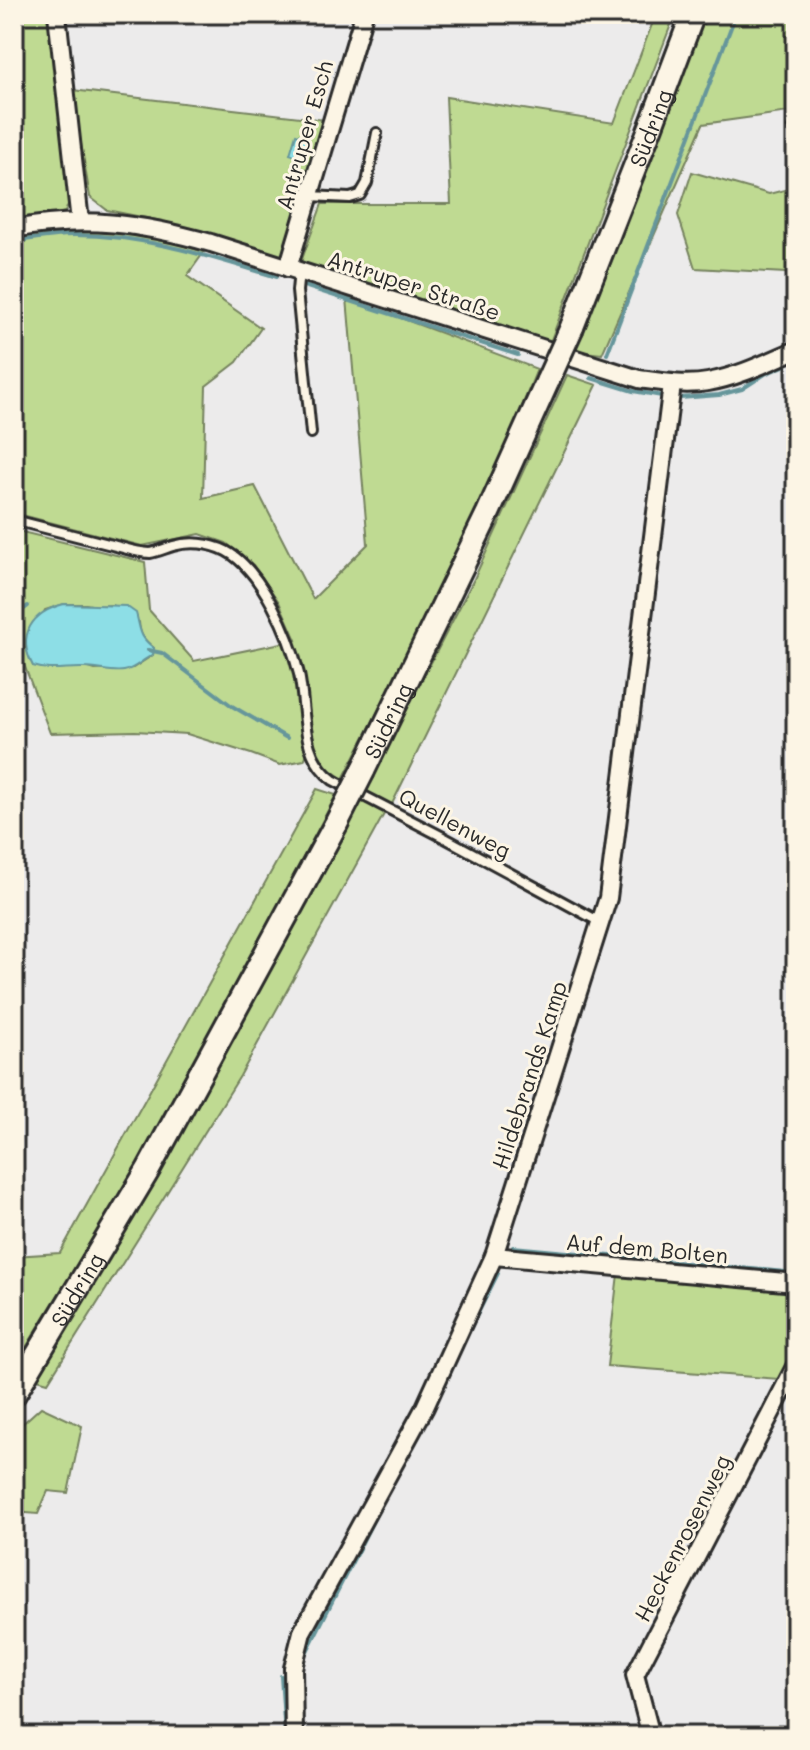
<svg xmlns="http://www.w3.org/2000/svg" width="810" height="1750" viewBox="0 0 810 1750" font-family="Mali,sans-serif">
	<rect width="100%" height="100%" fill="#ecebeb"/>
	<filter id="ink" filterUnits="userSpaceOnUse"><feTurbulence type="fractalNoise" baseFrequency=".0125" numOctaves="2"/><feDisplacementMap in="SourceGraphic" scale="16" xChannelSelector="R" yChannelSelector="G"/><feConvolveMatrix kernelMatrix="1 2 1 2 8 2 1 2 1" color-interpolation-filters="sRGB"/></filter>
	<g filter="url(#ink)">
		<!-- green -->
		<g fill="#bfda92" stroke="#75825e" stroke-width="2" fill-rule="evenodd">
			<polygon points="14,14 51,14 71,197 65,212 14,223"/>
			<polygon points="656,14 675,14 549,345 301,262 322,204 451,204 446,97 614,123"/>
			<polygon points="708,14 796,14 796,111 703,124 602,354 575,351 699,30"/>
			<polygon points="72,90 326,120 285,257 166,222 107,210 90,197"/>
			<polygon points="692,172 769,194 796,187 796,291 786,273 695,268 678,215"/>
			<path d="M78,228L159,238L204,252L187,276L261,328L237,362L206,386L203,498L255,486L313,599L368,544L347,298L537,369L476,520L343,779L325,766L316,750L303,680L295,683L307,754L304,760L280,765L251,754L187,734L135,731L50,733L14,638V530L145,562L149,610L194,661L296,640L279,602L253,565L226,543L200,534L142,546L14,513V236ZM64,604H86L97,606L112,605L139,622C140,635 144,640 154,648L153,655L133,668L95,670L89,668L33,666L26,648L45,610Z"/>
			<polygon points="567,375 597,385 393,802 384,814 240,1076 48,1382 30,1377 365,791 474,579"/>
			<polygon points="317,789 336,795 168,1115 14,1367 14,1256 60,1253"/>
			<polygon points="618,1274 796,1289 796,1348 779,1379 607,1366"/>
			<polygon points="41,1407 82,1426 68,1493 48,1491 38,1514 14,1512 14,1436 20,1426"/>
		</g>
		<!-- water -->
		<g fill="#8ddee6" stroke="#66969b" stroke-width="2">
			<polygon points="296,134 309,138 303,158 290,154"/>
			<path d="M64,604L126,606L136,613C141,630 138,636 154,648L153,655C143,659 135,669 124,671C112,673 98,668 85,668C67,667 51,672 33,666C16,635 32,612 64,604Z"/>
		</g>
		<g fill="none" stroke-linecap="round" stroke-linejoin="round">
			<!-- stream -->
			<g stroke="#66969b" stroke-width="4">
				<path d="M19,241C38,238 57,235 75,235C146,235 210,257 277,277"/>
				<polyline points="304,286 518,355"/>
				<polyline points="607,354 736,14"/>
				<polyline points="591,378 633,391 662,396"/>
				<polyline points="680,398 719,395 742,389 765,374 786,365"/>
				<polyline points="14,616 28,606"/>
				<polyline points="14,634 19,635"/>
				<polyline points="148,650 162,653 232,706 287,738"/>
				<polyline points="513,1247 796,1273"/>
				<polyline points="463,1343 498,1273"/>
				<polyline points="304,1657 387,1493"/>
				<polyline points="281,1676 285,1736"/>
			</g>
			<!-- service casing -->
			<g stroke="#2b2b2b" stroke-width="14">
				<g id="service">
					<polyline points="793,128 796,130"/>
					<polyline points="310,196 350,198 360,195 367,183 377,133"/>
					<polyline points="299,271 297,291 311,433"/>
					<path d="M14,520C45,528 77,536 108,544C121,547 137,553 150,553C157,552 166,548 173,546C190,541 210,543 226,551C262,570 290,637 299,674C307,711 299,755 333,780L443,837L600,922"/>
				</g>
			</g>
			<!-- minor casing -->
			<g stroke="#2b2b2b" stroke-width="22">
				<g id="minor">
					<polyline points="57,14 80,222"/>
					<path d="M14,229C85,215 143,224 211,243L639,379C662,382 685,386 708,382C738,377 768,362 796,350"/>
					<polyline points="288,268 364,14"/>
					<polyline points="494,1256 796,1283"/>
					<polyline points="294,1736 293,1668 302,1632 425,1407 494,1256 608,898 672,384"/>
					<polyline points="651,1736 635,1675 796,1365"/>
				</g>
			</g>
			<!-- secondary casing -->
			<g stroke="#2b2b2b" stroke-width="28">
				<g id="secondary">
					<path id="s1" d="M572,327L651,126L693,14"/>
					<path id="s2" d="M363,771L488,513L548,380"/>
					<path id="s3" d="M14,1394L148,1170L336,824"/>
				</g>
			</g>
			<!-- service -->
			<use href="#service" stroke="#fcf5e5" stroke-width="8"/>
			<!-- minor -->
			<use href="#minor" stroke="#fcf5e5" stroke-width="16"/>
			<!-- secondary -->
			<use href="#secondary" stroke="#fcf5e5" stroke-width="22"/>
			<!-- secondary-bridge casing -->
			<g stroke="#2b2b2b" stroke-width="28" stroke-linecap="butt">
				<g id="secondary-bridge">
					<polyline points="548,380 572,327"/>
					<polyline points="336,824 363,771"/>
				</g>
			</g>
			<!-- secondary-bridge -->
			<use href="#secondary-bridge" stroke="#fcf5e5" stroke-width="22"/>
		</g>
	</g>
	<g text-anchor="middle" dominant-baseline="central" stroke-width="6" stroke-linejoin="round" paint-order="stroke">
		<!-- street labels -->
		<g font-size="22" fill="#2b2b2b" stroke="#fcf5e5">
			<text stroke="none"><textPath href="#s1" startOffset="214">Südring</textPath></text>
			<text transform="translate(304 135) rotate(-74)">Antruper Esch</text>
			<text transform="translate(414 285) rotate(18)">Antruper Straße</text>
			<text stroke="none"><textPath href="#s2" startOffset="56">Südring</textPath></text>
			<text transform="translate(455 823) rotate(28)">Quellenweg</text>
			<text transform="translate(529 1075) rotate(-72)">Hildebrands Kamp</text>
			<text transform="translate(647 1248) rotate(5)">Auf dem Bolten</text>
			<text stroke="none"><textPath href="#s3" startOffset="122">Südring</textPath></text>
			<text transform="translate(682 1538) rotate(-63)">Heckenrosenweg</text>
		</g>
	</g>
	<!-- margin -->
	<rect width="810" height="1750" fill="none" stroke="#fcf5e5" stroke-width="48"/>
	<rect x="24" y="24" width="762" height="1702" fill="none" stroke="#2b2b2b" stroke-width="3" filter="url(#ink)"/>
</svg>
